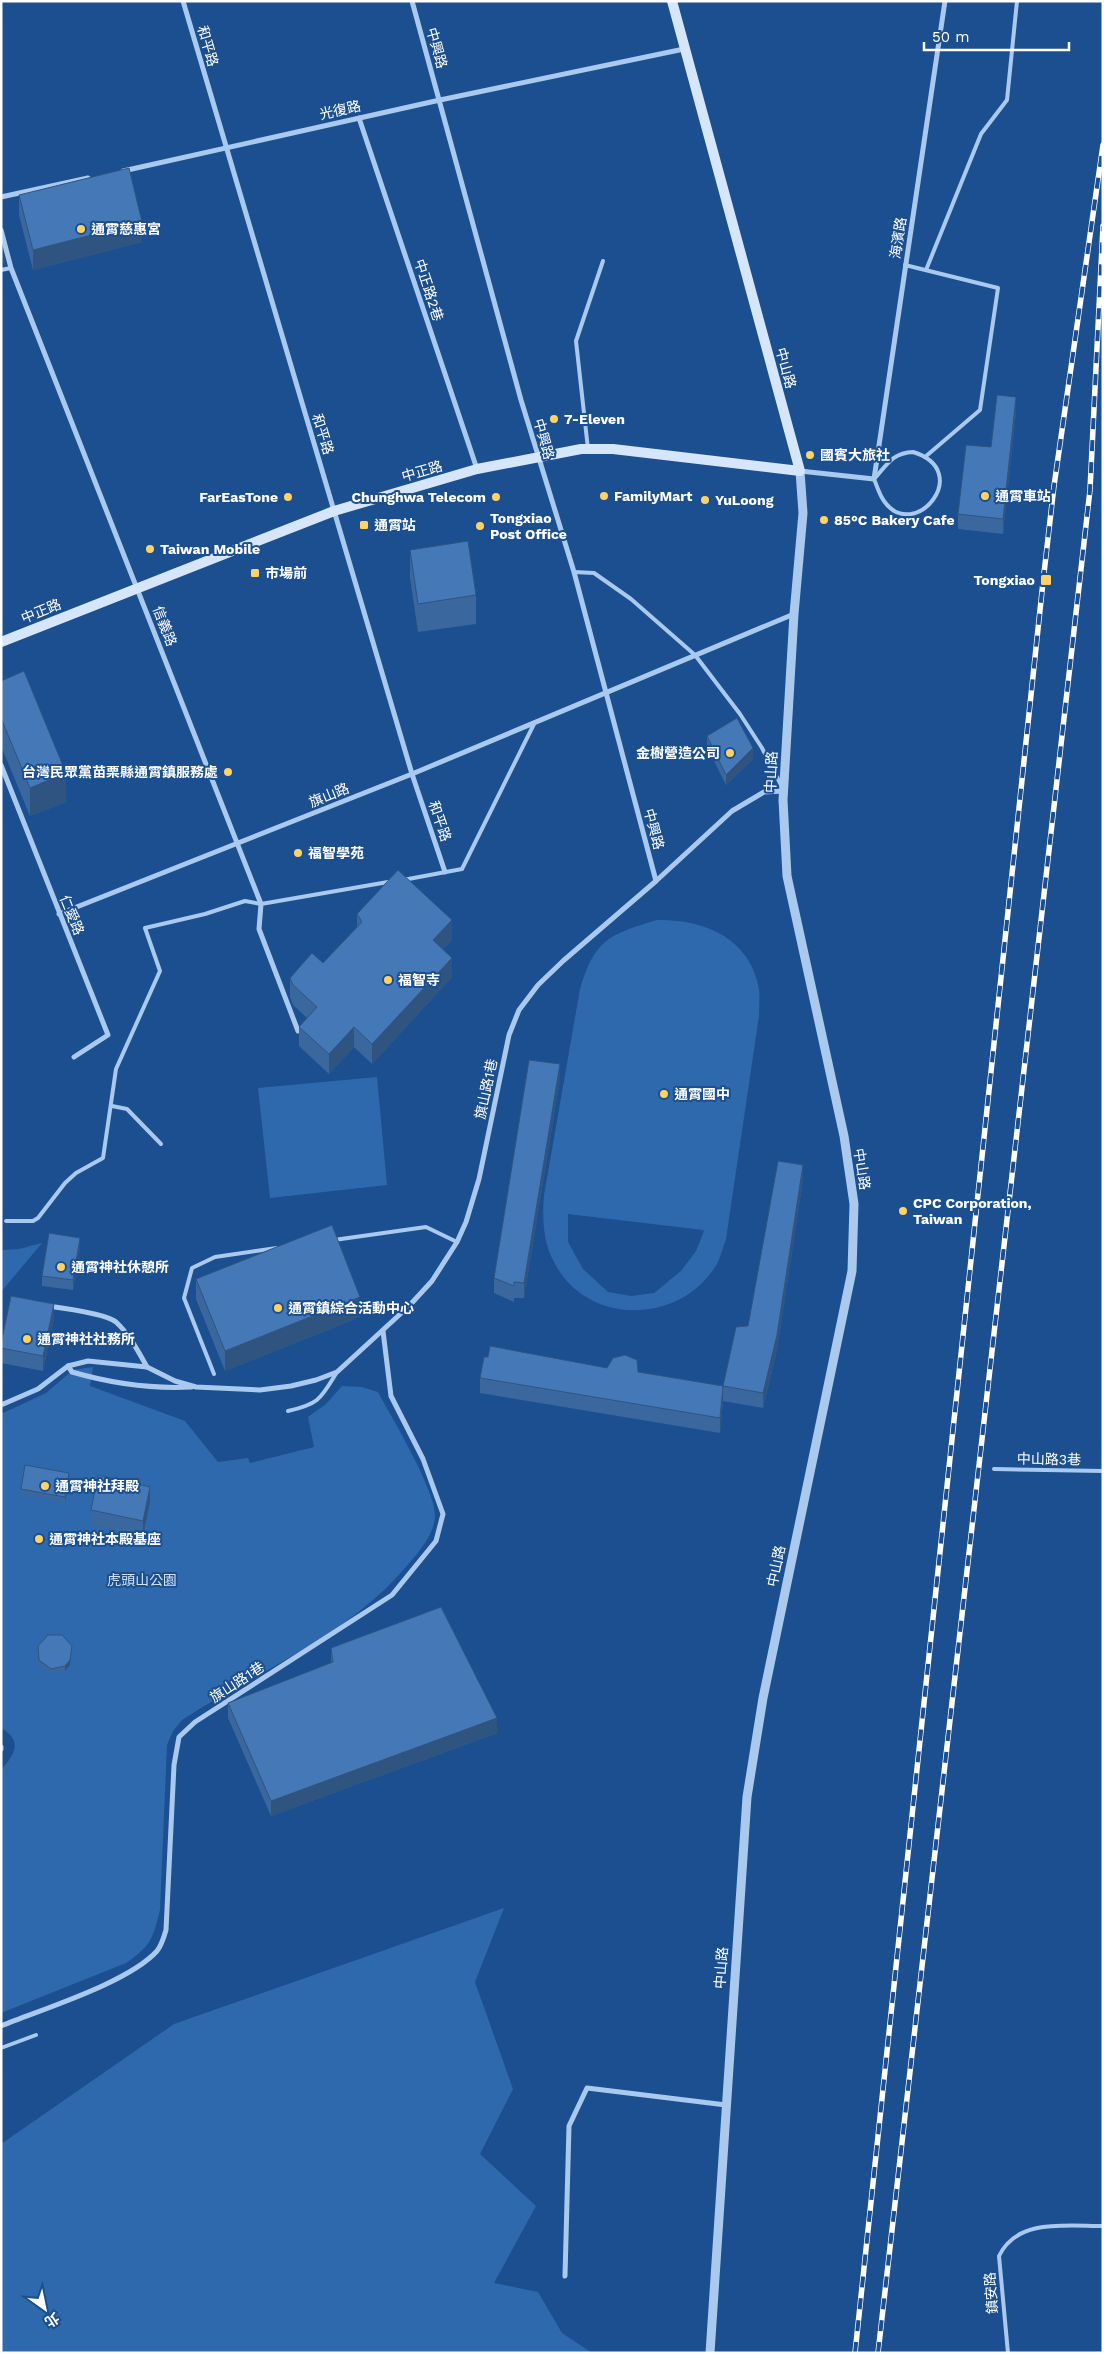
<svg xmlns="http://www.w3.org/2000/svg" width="1104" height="2354" viewBox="0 0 1104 2354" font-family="'Work Sans','Noto Sans TC',sans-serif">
	<rect width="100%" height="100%" fill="#1b4f8f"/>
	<!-- green -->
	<g fill="#2e69ad" fill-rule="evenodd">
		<path d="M657,920C704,919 750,938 759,989C760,998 759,1007 759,1016L726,1239C723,1247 721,1256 717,1264C681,1325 587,1327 554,1262C543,1242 542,1218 544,1195L580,989C595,939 610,934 657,920ZM568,1214L703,1230L704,1231L696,1251L681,1271L654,1293L631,1296L608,1292L583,1269L568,1242Z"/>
		<polygon points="377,1077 387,1185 270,1198 258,1088"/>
		<polygon points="42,1243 1,1292 1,1250 19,1249"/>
		<path d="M93,1367L90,1386L185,1421L218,1462L248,1458L250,1463L314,1447L308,1417L326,1404L342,1386L362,1387L378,1392C392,1418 435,1489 435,1515C435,1532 422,1548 411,1561C349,1637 262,1668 182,1720L173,1731L167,1745L160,1910C153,1938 151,1946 126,1963L1,2013V1770C14,1755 24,1741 1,1728V1414L46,1393L73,1370Z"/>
		<polygon points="504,1908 475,1982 513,2089 480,2154 536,2206 494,2283 538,2292 562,2333 592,2353 1,2353 1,2144 174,2024"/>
	</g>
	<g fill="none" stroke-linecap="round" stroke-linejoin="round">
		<!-- service -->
		<g stroke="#a9c9ee" stroke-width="4">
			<polyline points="905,265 998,288 980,410 925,457"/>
			<polyline points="1,270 11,268"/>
			<polyline points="926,270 981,134 1007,100 1017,1"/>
			<polyline points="588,449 576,341 603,261"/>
			<path d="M913,452C975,471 914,544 884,501C879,494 877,486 874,479C887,465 892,453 913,452Z"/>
			<polyline points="574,572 594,573 631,599 695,655 740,714 762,748 782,787"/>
			<polyline points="403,880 462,869 534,724"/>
			<polyline points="112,1106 127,1109 161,1144"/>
			<polyline points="6,1221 33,1221 38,1218 65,1183 76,1173 103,1158 116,1069 160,971 145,928 205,914 245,901 261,904 388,882"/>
			<polyline points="334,1240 426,1227 457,1242"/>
			<polyline points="214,1374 184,1298 192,1268 215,1257 277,1248"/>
			<path d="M288,1411C320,1404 321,1398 337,1372"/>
			<polyline points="994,1469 1103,1471"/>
			<polyline points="1,2048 36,2035"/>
			<path d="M1008,2353L999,2256C1017,2218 1067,2226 1103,2226"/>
		</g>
		<!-- minor -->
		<g stroke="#a9c9ee" stroke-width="5">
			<polyline points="183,1 412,774 445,872"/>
			<polyline points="412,1 521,400 574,572 656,881"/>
			<polyline points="359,118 477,469"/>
			<polyline points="123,171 440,100 684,49"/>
			<polyline points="1,197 88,178"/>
			<polyline points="1,230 11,268 261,904 259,929 298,1031"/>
			<polyline points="800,471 874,479 945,1"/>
			<polyline points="1,765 108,1035 74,1057"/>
			<polyline points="59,914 412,774 794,614"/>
			<path d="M48,1306C63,1308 106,1314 116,1322C129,1334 138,1351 147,1367"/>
			<path d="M68,1366L72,1372C110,1383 151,1389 191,1387"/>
			<polyline points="1,1405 38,1389 68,1366 88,1361 147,1367 175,1381 196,1387 260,1390 291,1386 316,1380 337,1372 409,1306 432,1281 457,1242 466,1222 479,1179 509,1035 519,1010 538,985 563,961 656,881 732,811 764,792 784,791"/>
			<polyline points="1,1747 1,1749"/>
			<path d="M1,2026C42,2009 128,1983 157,1951C161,1946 164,1937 166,1930L174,1765L179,1737L195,1722L392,1595L436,1541L443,1514L423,1459L391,1396L383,1331"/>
			<polyline points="565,2276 569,2126 587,2088 726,2105"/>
		</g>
		<!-- tertiary -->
		<polyline stroke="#a9c9ee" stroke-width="9" points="710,2353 747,1797 763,1698 852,1271 854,1204 844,1136 787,876 783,800 794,614 803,513 800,471"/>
		<!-- secondary -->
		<polyline stroke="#d6e6fa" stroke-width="10" points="1,642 334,511 477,469 581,449 613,449 800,471 672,1"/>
		<!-- rail casing -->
		<g stroke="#fff" stroke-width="5.5">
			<g id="rail">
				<polyline points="855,2353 1043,582 1054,486 1103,145"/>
				<polyline points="878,2353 1090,490 1103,226"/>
			</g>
		</g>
		<!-- rail -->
		<use href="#rail" stroke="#1b4f8f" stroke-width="4" stroke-dasharray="11" stroke-linecap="butt"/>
	</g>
	<!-- wall -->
	<g fill="#3a679d">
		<polygon points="19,195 142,242 33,270 19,215"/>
		<polygon points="1016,412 1003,534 958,529 958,514 991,447"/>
		<polygon points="410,550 476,595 476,624 418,632 410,578"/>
		<polygon points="1,681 66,802 30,816 1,746"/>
		<polygon points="707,736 753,759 726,785 707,747"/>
		<polygon points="357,914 452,940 443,949 452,977 372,1064 354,1047 329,1074 299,1046 299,1027 307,1018 293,1005 290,997 290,978 323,963 357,927"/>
		<polygon points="560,1079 524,1298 514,1298 514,1302 494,1293 494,1278"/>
		<polygon points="803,1180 777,1350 763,1408 723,1401 720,1433 480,1393 480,1378 607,1368 638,1372 723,1386 748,1326"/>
		<polygon points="80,1248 73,1290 42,1286 42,1276"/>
		<polygon points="196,1279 360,1317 225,1371 196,1299"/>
		<polygon points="54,1319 43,1371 1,1363 1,1344"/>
		<polygon points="69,1478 65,1502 21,1494 21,1489"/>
		<polygon points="150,1502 143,1536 91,1525 91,1510"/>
		<polygon points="38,1646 72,1651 70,1665 65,1671 51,1674 39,1665"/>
		<polygon points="331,1648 497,1733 271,1816 228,1718 228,1703 331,1663"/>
	</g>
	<!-- shaded-wall -->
	<g fill="#305480">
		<polygon points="142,222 142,242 33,270 33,250"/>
		<polygon points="1016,397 1016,412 1003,534 1003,519"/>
		<polygon points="753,748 753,759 726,785 726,775"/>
		<polygon points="66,773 66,802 30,816 30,788"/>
		<polygon points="452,920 452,940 433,960 433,940"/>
		<polygon points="452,958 452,977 372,1064 372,1044"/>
		<polygon points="354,1027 354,1047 329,1074 329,1054"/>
		<polygon points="560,1064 560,1079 524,1298 524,1283"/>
		<polygon points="803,1165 803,1180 777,1350 763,1408 763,1393"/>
		<polygon points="80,1238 80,1248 73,1290 73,1280"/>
		<polygon points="360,1297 360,1317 225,1371 225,1351"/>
		<polygon points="54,1304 54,1319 43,1371 43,1356"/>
		<polygon points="723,1386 723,1401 720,1433 720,1418"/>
		<polygon points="69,1473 69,1478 65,1502 65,1497"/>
		<polygon points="150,1487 150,1502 143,1536 143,1521"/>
		<polygon points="72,1646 70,1665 65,1671 65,1666"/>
		<polygon points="497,1718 497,1733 271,1816 271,1801"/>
	</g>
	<!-- building -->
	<g fill="#4478b7" stroke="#305480">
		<polygon points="129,168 142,222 33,250 19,195"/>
		<polygon points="997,395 1016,397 1003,519 958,514 966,445 991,447"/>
		<polygon points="468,541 476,595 418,604 410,550"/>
		<polygon points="24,671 66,773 30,788 1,718 1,681"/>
		<polygon points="737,718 753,748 726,775 707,736"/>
		<polygon points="398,870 452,920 433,940 452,958 372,1044 354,1027 329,1054 299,1027 317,1007 293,985 290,978 312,953 323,963 362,922 357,914"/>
		<polygon points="529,1060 560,1064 524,1283 514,1282 514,1286 494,1278"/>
		<polygon points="778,1161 803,1165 777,1335 763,1393 723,1386 736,1327 748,1326"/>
		<polygon points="332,1225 360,1297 225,1351 196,1279"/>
		<polygon points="49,1233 80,1238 73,1280 42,1276"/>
		<polygon points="11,1296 54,1304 43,1356 1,1348 1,1344"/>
		<polygon points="490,1346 607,1368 613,1358 625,1355 637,1360 638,1372 723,1386 720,1418 480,1378 484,1357 488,1357"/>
		<polygon points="25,1465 69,1473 65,1497 21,1489"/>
		<polygon points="98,1475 150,1487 143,1521 91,1510"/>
		<polygon points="441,1607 497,1718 271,1801 228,1703 333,1662 331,1648"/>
		<polygon points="48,1635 62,1635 72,1646 70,1660 65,1666 51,1669 39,1660 38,1646"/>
	</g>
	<!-- markers -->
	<g fill="#ffd166" stroke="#1b4f8f" stroke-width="2">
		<circle cx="81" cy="229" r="5"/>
		<circle cx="554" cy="419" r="5"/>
		<circle cx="810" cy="455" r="5"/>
		<circle cx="604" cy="496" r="5"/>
		<circle cx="985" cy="496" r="5"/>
		<circle cx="288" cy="497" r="5"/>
		<circle cx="496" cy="497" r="5"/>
		<circle cx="705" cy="500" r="5"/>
		<circle cx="824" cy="520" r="5"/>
		<rect x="359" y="520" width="10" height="10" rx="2.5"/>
		<circle cx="480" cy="526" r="5"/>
		<circle cx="150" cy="549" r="5"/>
		<rect x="250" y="568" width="10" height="10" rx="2.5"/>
		<rect x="1040" y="574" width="12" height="12" rx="2.5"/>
		<circle cx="730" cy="753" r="5"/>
		<circle cx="228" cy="772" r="5"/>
		<circle cx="298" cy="853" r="5"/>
		<circle cx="388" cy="980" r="5"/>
		<circle cx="664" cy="1094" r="5"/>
		<circle cx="903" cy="1211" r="5"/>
		<circle cx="61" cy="1267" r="5"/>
		<circle cx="278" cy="1308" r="5"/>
		<circle cx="27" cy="1339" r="5"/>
		<circle cx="45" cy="1486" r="5"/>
		<circle cx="39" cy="1539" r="5"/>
	</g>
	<g text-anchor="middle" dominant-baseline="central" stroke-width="4" stroke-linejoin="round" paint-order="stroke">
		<!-- street labels -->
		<g font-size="14" fill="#fff" stroke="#1b4f8f">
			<text transform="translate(208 46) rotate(74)">和平路</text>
			<text transform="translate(437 48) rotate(74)">中興路</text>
			<text transform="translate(340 110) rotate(-13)">光復路</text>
			<text transform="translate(898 238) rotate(-81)">海濱路</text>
			<text transform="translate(429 290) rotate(72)">中正路2巷</text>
			<text transform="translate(786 368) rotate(75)">中山路</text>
			<text transform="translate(323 434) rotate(73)">和平路</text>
			<text transform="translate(544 439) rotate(74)">中興路</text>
			<text transform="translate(422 471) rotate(-16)">中正路</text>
			<text transform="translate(41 611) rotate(-22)">中正路</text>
			<text transform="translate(165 626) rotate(69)">信義路</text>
			<text transform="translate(771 772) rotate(-87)">中山路</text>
			<text transform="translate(329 795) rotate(-22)">旗山路</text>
			<text transform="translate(440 821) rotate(71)">和平路</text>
			<text transform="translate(654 829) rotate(75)">中興路</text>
			<text transform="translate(72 915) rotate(68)">仁愛路</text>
			<text transform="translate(486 1089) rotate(-78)">旗山路1巷</text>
			<text transform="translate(862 1169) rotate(81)">中山路</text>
			<text transform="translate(1049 1459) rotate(1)">中山路3巷</text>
			<text transform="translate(776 1566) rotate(-78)">中山路</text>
			<text transform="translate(237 1682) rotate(-33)">旗山路1巷</text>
			<text transform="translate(721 1968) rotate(-86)">中山路</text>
			<text transform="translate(991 2293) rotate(-94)">鎮安路</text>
		</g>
		<!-- poi labels -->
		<g font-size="14" font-weight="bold" fill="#fff" stroke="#1b4f8f" text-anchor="start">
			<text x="91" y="229">通霄慈惠宮</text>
			<text x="564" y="419">7-Eleven</text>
			<text x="820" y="455">國賓大旅社</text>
			<text x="614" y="496">FamilyMart</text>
			<text x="995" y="496">通霄車站</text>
			<text x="278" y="497" text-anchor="end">FarEasTone</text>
			<text x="486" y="497" text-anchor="end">Chunghwa Telecom</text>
			<text x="715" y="500">YuLoong</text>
			<text x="490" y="518">Tongxiao<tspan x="490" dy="16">Post Office</tspan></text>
			<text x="834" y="520">85°C Bakery Cafe</text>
			<text x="374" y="525">通霄站</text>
			<text x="160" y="549">Taiwan Mobile</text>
			<text x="265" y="573">市場前</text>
			<text x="1035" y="580" text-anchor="end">Tongxiao</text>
			<text x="720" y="753" text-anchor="end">金樹營造公司</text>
			<text x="218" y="772" text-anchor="end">台灣民眾黨苗栗縣通霄鎮服務處</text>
			<text x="308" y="853">福智學苑</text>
			<text x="398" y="980">福智寺</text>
			<text x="674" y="1094">通霄國中</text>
			<text x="913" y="1203">CPC Corporation,<tspan x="913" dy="16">Taiwan</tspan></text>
			<text x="71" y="1267">通霄神社休憩所</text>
			<text x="288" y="1308">通霄鎮綜合活動中心</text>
			<text x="37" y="1339">通霄神社社務所</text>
			<text x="55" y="1486">通霄神社拜殿</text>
			<text x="49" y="1539">通霄神社本殿基座</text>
		</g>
		<!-- park labels -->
		<g font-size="14" fill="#cfe3fa" stroke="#1b4f8f">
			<text x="142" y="1580">虎頭山公園</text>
		</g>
	</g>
	<!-- border -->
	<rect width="1104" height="2354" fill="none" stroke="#ffffff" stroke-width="5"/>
	<!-- north arrow -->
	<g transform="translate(45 2309) rotate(147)" stroke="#1b4f8f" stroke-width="4" paint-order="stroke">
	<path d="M0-4L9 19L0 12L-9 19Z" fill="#ffffff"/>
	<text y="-8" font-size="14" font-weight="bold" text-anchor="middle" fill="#ffffff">北</text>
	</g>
	<!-- scale -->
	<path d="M924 42v8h145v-8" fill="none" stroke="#ffffff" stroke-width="2.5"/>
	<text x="932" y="42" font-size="15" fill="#ffffff" stroke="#1b4f8f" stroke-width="4" paint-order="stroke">50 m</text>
</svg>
